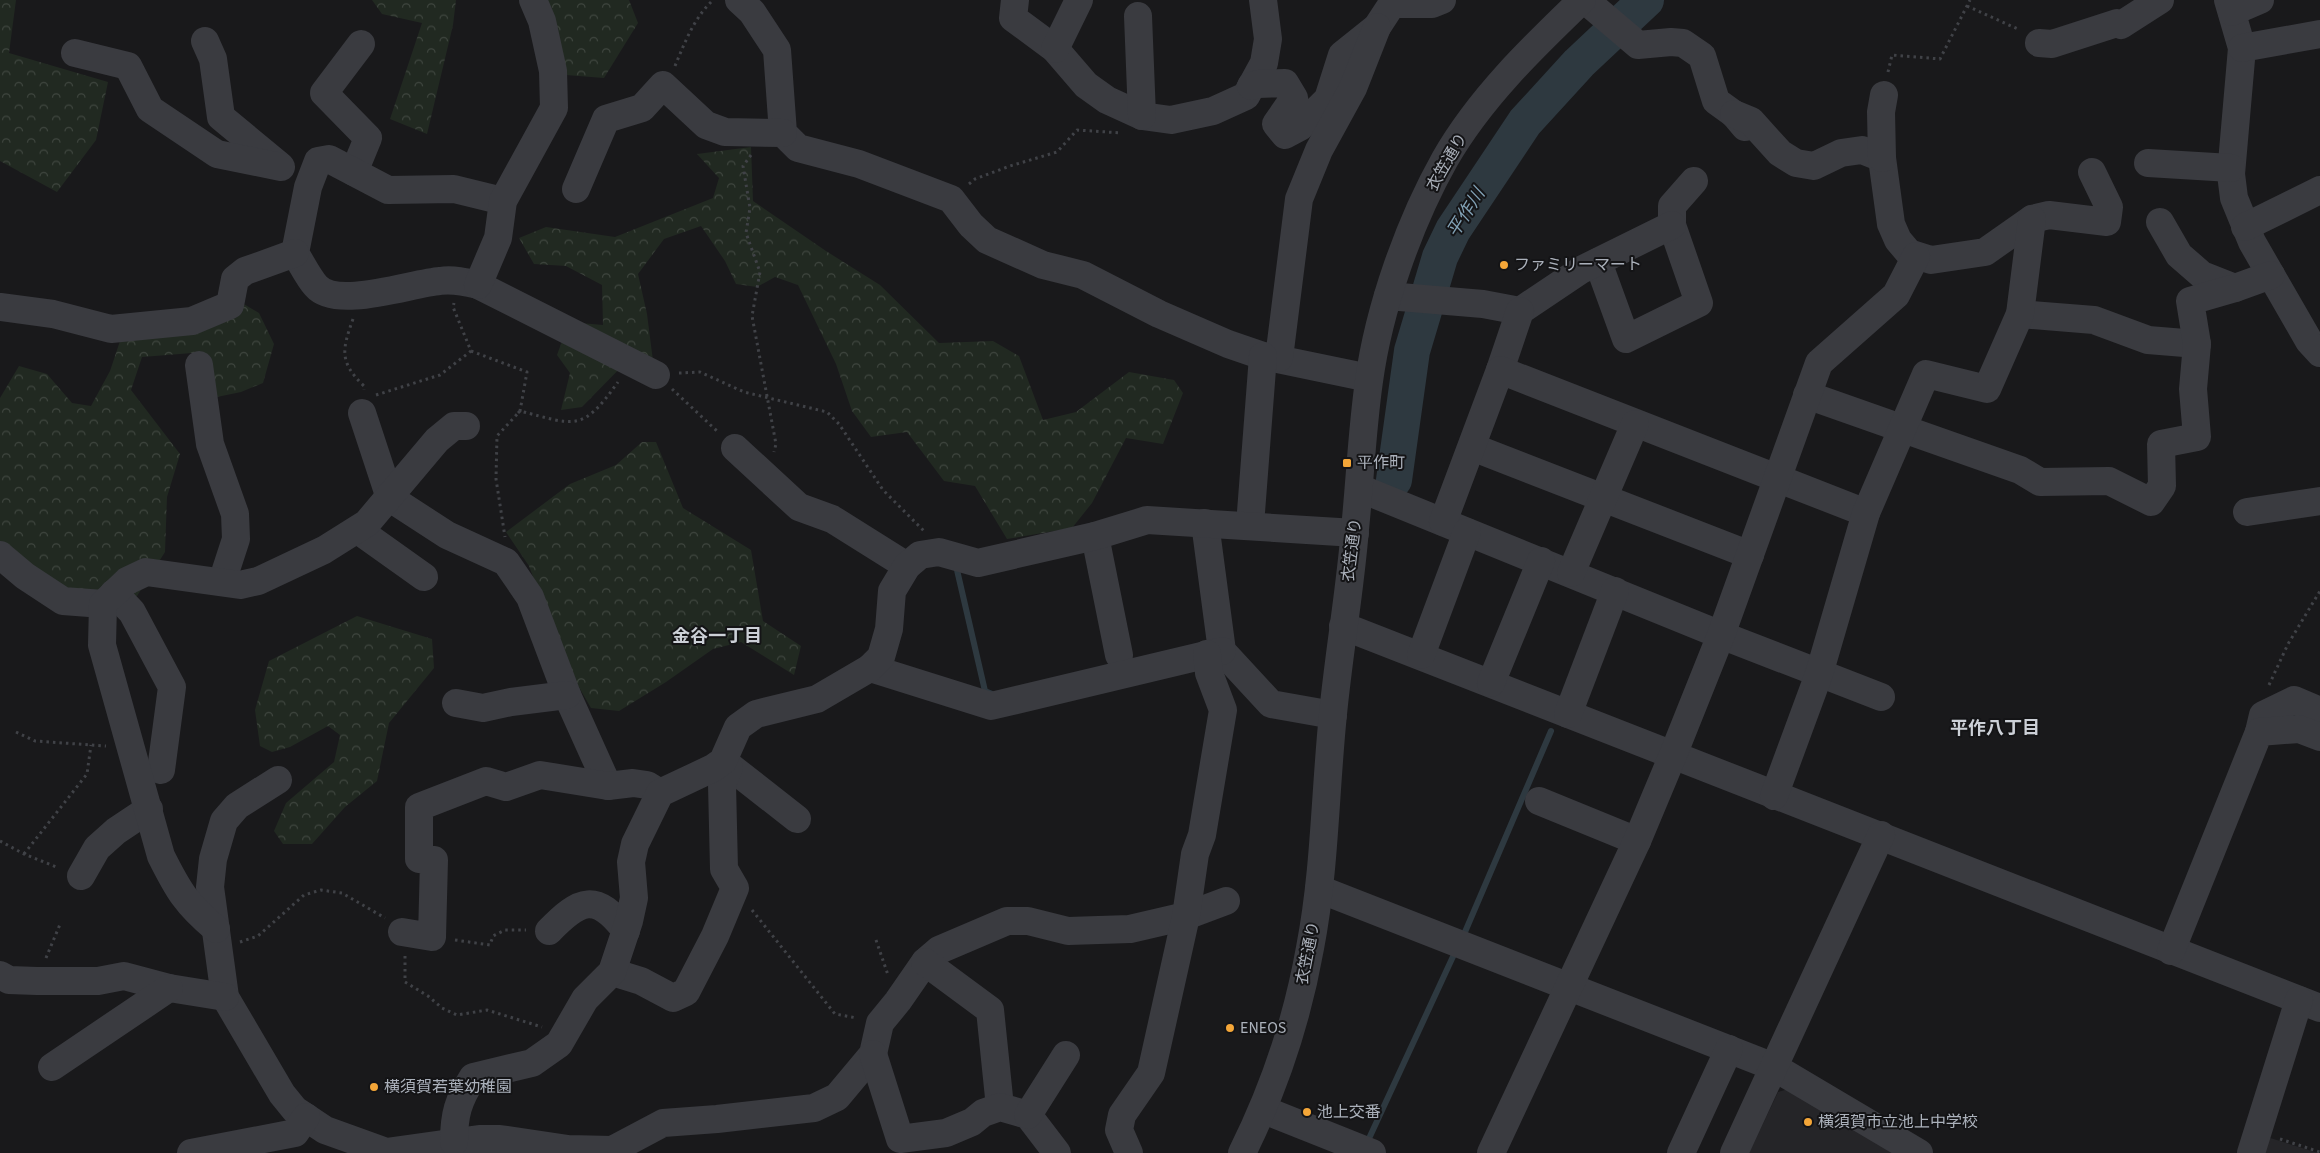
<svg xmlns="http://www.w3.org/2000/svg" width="2320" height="1153" viewBox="0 0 2320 1153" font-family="'Source Sans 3','Noto Sans JP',sans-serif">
	<defs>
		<pattern id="forest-crowns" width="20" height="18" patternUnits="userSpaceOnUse" patternTransform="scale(1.25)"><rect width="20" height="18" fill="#212921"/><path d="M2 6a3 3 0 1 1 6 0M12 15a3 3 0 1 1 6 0" fill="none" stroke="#3f463f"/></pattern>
	</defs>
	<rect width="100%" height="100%" fill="#19191b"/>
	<!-- built -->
	<g fill="#252528">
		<polygon points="1788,1089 1910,1153 1749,1153 1778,1092"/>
		<polygon points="2264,1136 2318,1153 2259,1153"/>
	</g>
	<!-- forest -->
	<g fill="url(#forest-crowns)">
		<polygon points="0,0 16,0 9,53 108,82 96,140 57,192 0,161"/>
		<polygon points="372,0 456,0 453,25 427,134 390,119 422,23 382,14"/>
		<polygon points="541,0 629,0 638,23 604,78 566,75"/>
		<polygon points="751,147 753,201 826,251 880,285 939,343 993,341 1019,356 1043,420 1076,412 1129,372 1174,380 1183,393 1163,444 1126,438 1092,503 1072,528 1007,539 975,486 944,481 907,432 871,437 852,411 836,364 798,285 775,277 757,287 736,284 725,261 701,226 664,239 638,274 647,314 653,361 629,359 582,407 561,410 570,373 557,355 569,322 603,325 602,285 566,266 534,264 519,238 546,227 615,237 713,198 719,178 697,154"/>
		<polygon points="242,303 259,313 274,344 263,383 241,392 212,398 192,353 142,357 131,390 180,454 167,497 165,552 137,596 88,603 0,554 0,398 19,366 47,374 72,403 91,406 110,371 122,335"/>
		<polygon points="642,442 656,442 683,508 751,550 763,621 801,646 794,675 741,642 713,649 666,682 619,711 591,708 566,665 529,566 506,532 570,484 616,465"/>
		<polygon points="357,616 432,639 434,668 389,723 377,781 345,807 312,844 283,844 274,831 286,803 334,762 340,735 328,726 290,747 272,752 260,746 255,710 269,661"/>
	</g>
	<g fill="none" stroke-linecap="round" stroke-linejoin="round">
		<!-- stream -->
		<g stroke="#2e3940" stroke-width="6">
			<polyline points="957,570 985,691 992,694"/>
			<polyline points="1462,939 1551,731"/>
			<polyline points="1366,1145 1456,950"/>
		</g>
		<!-- river -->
		<polyline stroke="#2e3940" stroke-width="36" points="1394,480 1412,351 1440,257 1453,230 1525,122 1579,63 1646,0"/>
		<!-- path -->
		<g stroke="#404247" stroke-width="3" stroke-dasharray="2.5 4" stroke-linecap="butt">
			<polyline points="1967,6 2020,30"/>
			<path d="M675,66C685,42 694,18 713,0"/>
			<polyline points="1888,72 1892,55 1940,59 1970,0"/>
			<polyline points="751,155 743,166 750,208 746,233 760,272 752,316 776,444 774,452"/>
			<polyline points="969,184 975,179 1010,166 1057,152 1077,130 1122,133"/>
			<path d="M353,319C342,350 339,362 364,386V390"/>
			<polyline points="471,351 527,372 520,411 497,436 496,479 505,537"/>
			<polyline points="679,373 700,372 744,392 827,412 839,424 883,490 924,531"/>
			<polyline points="672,389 718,432"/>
			<polyline points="376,395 440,375 471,351 453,307 454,303"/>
			<path d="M518,413L520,411C575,425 582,433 618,382"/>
			<polyline points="2269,685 2288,644 2320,591"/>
			<polyline points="16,732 35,741 106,746"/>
			<polyline points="0,841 24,854 59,868"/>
			<polyline points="24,854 87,774 91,745"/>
			<polyline points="752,910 835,1014 857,1018"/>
			<polyline points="455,940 490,945 493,936 505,930 526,930"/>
			<polyline points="876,940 888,975"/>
			<polyline points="240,942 258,936 304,895 321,890 342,893 385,918"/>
			<polyline points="405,956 405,982 428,996 442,1008 457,1015 487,1010 542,1027"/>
			<polyline points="46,958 61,922"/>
			<polyline points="2280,1139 2320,1152"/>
		</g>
		<!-- minor -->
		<g stroke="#3a3b40" stroke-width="28">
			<polyline points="739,0 752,12 777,50 783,133 798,148 859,164 951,199 971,225 987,240 1043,265 1083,275 1159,314 1228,344 1263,356 1369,378"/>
			<polyline points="1015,0 1013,18 1055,49 1086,85 1107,100 1142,116 1171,120 1213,111 1246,96 1264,63 1268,39 1263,0"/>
			<polyline points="1585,0 1638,45 1671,42 1683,43 1702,56 1716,101 1734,114 1745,127"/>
			<polyline points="2228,0 2242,48 2231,174 2234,198 2252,242 2309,341 2320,353"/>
			<polyline points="2232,12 2260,0"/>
			<polyline points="1138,16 1142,116"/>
			<polyline points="205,41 213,59 221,117 279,165"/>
			<polyline points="2039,43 2052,44 2117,23 2121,25 2160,0"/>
			<polyline points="2242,48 2320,34"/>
			<polyline points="1055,49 1079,0"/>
			<polyline points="75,53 128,66 150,109 217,154 281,167"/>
			<polyline points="1251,86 1258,84 1285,83 1294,98 1276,124 1285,135 1300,127 1328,99 1342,55 1377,27 1392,4 1432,4 1442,0"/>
			<polyline points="1734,114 1751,121 1780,153 1796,163 1814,166 1841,153 1862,150 1882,158 1891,224 1898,240 1909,253 1931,260 1985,252 2032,219 2049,215 2107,222 2109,207 2092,172"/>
			<polyline points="1882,158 1881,112 1884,95"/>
			<polyline points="2148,163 2231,168"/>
			<polyline points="354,172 368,138 324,93 361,44"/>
			<polyline points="576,189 606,119 642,108 663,85 706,125 725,132 783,133"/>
			<path d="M503,201L454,189L388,190L329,159L318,161L308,187L295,253C302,264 308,277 316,286C337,310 412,283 440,281C453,279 466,282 478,285L656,375"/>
			<polyline points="2160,222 2179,255 2202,275 2235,288"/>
			<polyline points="2245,227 2320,190"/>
			<polyline points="1598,262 1626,339 1699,303 1672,225 1672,206 1694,181"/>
			<polyline points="478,285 498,238 503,201 554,108 553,71 542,21 533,0"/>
			<polyline points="1388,296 1483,304 1520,311 1581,270 1672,225"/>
			<polyline points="0,307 53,314 111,329 192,321 230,305 235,279 245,271 295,253"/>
			<polyline points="2020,314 2094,320 2148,340 2197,344"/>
			<polyline points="1279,358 1299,199 1319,150 1353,88 1377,27"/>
			<polyline points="199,365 210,444 235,514 236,539 222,582"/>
			<polyline points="1500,370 1520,311"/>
			<polyline points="1807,395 2020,470 2040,482 2109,481 2151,502 2162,486 2161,444 2197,437 2193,389 2197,344 2190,301 2235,288 2271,275"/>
			<polyline points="362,413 390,498 447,535 506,562 530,597 567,695 608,786"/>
			<polyline points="1472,447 1750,555"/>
			<polyline points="735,448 799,507 832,519 907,566"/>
			<polyline points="1359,488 1721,635 1881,697"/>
			<polyline points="2247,512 2320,501"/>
			<polyline points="1443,522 1500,370 1866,513"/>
			<polyline points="1205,523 1222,651 1271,704 1333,715"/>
			<polyline points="1250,525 1263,356"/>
			<polyline points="358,530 424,577"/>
			<polyline points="1095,536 1119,655"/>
			<polyline points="0,555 25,576 63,601 103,604"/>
			<polyline points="1571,573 1635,424"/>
			<polyline points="114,593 132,612 172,687 161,770"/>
			<polyline points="1343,626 2320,1008"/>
			<polyline points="1421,655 1467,532"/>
			<polyline points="870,668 991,706 1222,651"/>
			<polyline points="1491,683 1541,561"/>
			<polyline points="456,703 483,708 511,702 567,695"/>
			<polyline points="1568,714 1615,591"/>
			<polyline points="2259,732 2263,715 2294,700 2320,711"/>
			<polyline points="723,761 797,819"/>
			<polyline points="278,780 237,806 224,821 213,859 210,887 225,997 282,1094 295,1110 325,1130 386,1152 479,1139 500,1139 568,1149 612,1150 663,1123 717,1119 814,1108 837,1097 873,1054 880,1023 898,1001 925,962 939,950 1007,921 1028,921 1068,931 1130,929 1186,916 1226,901"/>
			<polyline points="1774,796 1819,674 1866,513 1926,374 1987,389 2020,314 2032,219"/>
			<polyline points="1539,801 1637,841"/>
			<polyline points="81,876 97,848 116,831 149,809"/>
			<polyline points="1319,889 1774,1067 1919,1153"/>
			<path d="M216,929C186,904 178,890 161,856L102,645L103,604L127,581L146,572L240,585L258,581L324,550L367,523L437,440L454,426H466"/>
			<path d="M549,931C580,899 596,892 626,931"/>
			<polyline points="402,932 432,937 434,860 419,859 419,807 486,781 506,787 540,775 608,786 633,783 647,785 660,793"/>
			<polyline points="2171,951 2259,732 2299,729 2320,737"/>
			<polyline points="925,962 990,1010 1000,1107"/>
			<polyline points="612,972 641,981 673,998 686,992 715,936 735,888 724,869 722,784 729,768"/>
			<polyline points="0,975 9,980 37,981 98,981 124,976 169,988 225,997"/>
			<polyline points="873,1054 900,1139 946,1133 972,1122 983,1113 1000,1107 1028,1115 1057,1153"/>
			<polyline points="52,1067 169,988"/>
			<polyline points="1264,1110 1372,1153"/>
			<polyline points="1028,1115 1066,1055"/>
			<path d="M454,1142C454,1114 458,1101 473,1077L532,1063L559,1044L585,999L612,972L629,921L634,898L631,862L635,844L660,793L713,768L723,761L738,727L756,714L817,699L870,668L881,657L889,629L892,591L907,566L920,555L939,552L978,563L1095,536L1147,520L1355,533"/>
			<polyline points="191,1153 295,1133 306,1117"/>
			<polyline points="1129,1153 1119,1130 1122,1115 1151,1073 1186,916 1195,854 1202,835 1223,710 1209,673 1207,654"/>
			<path d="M1242,1153C1275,1087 1297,1021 1310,948C1325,871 1325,791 1333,714C1339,652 1350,591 1355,529C1360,480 1362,430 1369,381C1379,308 1409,223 1445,159C1480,98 1532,48 1582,0"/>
			<polyline points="1491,1153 1637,841 1673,755 1721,635 1819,363 1896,295 1916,256"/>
			<polyline points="1681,1153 1729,1049"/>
			<polyline points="1734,1153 1881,835"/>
			<polyline points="2251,1153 2299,1000"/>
		</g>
	</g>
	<!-- markers -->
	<g fill="#f4a638" stroke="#141416" stroke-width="2">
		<circle cx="1504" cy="265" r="5"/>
		<rect x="1342" y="458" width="10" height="10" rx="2.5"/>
		<circle cx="1230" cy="1028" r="5"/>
		<circle cx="374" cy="1087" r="5"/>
		<circle cx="1307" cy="1112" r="5"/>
		<circle cx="1808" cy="1122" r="5"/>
	</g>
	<g text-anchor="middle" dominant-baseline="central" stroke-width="4" stroke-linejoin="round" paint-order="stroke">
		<!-- street labels -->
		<g font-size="16" fill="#abb1bb" stroke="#141416">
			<text transform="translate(1447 162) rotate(-60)">衣笠通り</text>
			<text transform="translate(1352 550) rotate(-83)">衣笠通り</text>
			<text transform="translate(1308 953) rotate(-79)">衣笠通り</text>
		</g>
		<!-- poi labels -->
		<g font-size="16" fill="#abb1bb" stroke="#141416" text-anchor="start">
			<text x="1514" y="265">ファミリーマート</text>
			<text x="1357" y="463">平作町</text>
			<text x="1240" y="1028">ENEOS</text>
			<text x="384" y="1087">横須賀若葉幼稚園</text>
			<text x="1317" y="1112">池上交番</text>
			<text x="1818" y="1122">横須賀市立池上中学校</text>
		</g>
		<!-- water labels -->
		<g font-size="18" font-style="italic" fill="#82a2b6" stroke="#141416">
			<text transform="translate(1466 213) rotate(-58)">平作川</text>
		</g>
		<!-- neighbourhood labels -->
		<g font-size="18" font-weight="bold" fill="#ccd0d7" stroke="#141416">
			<text x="717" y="636">金谷一丁目</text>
			<text x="1995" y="728">平作八丁目</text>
		</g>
	</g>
</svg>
